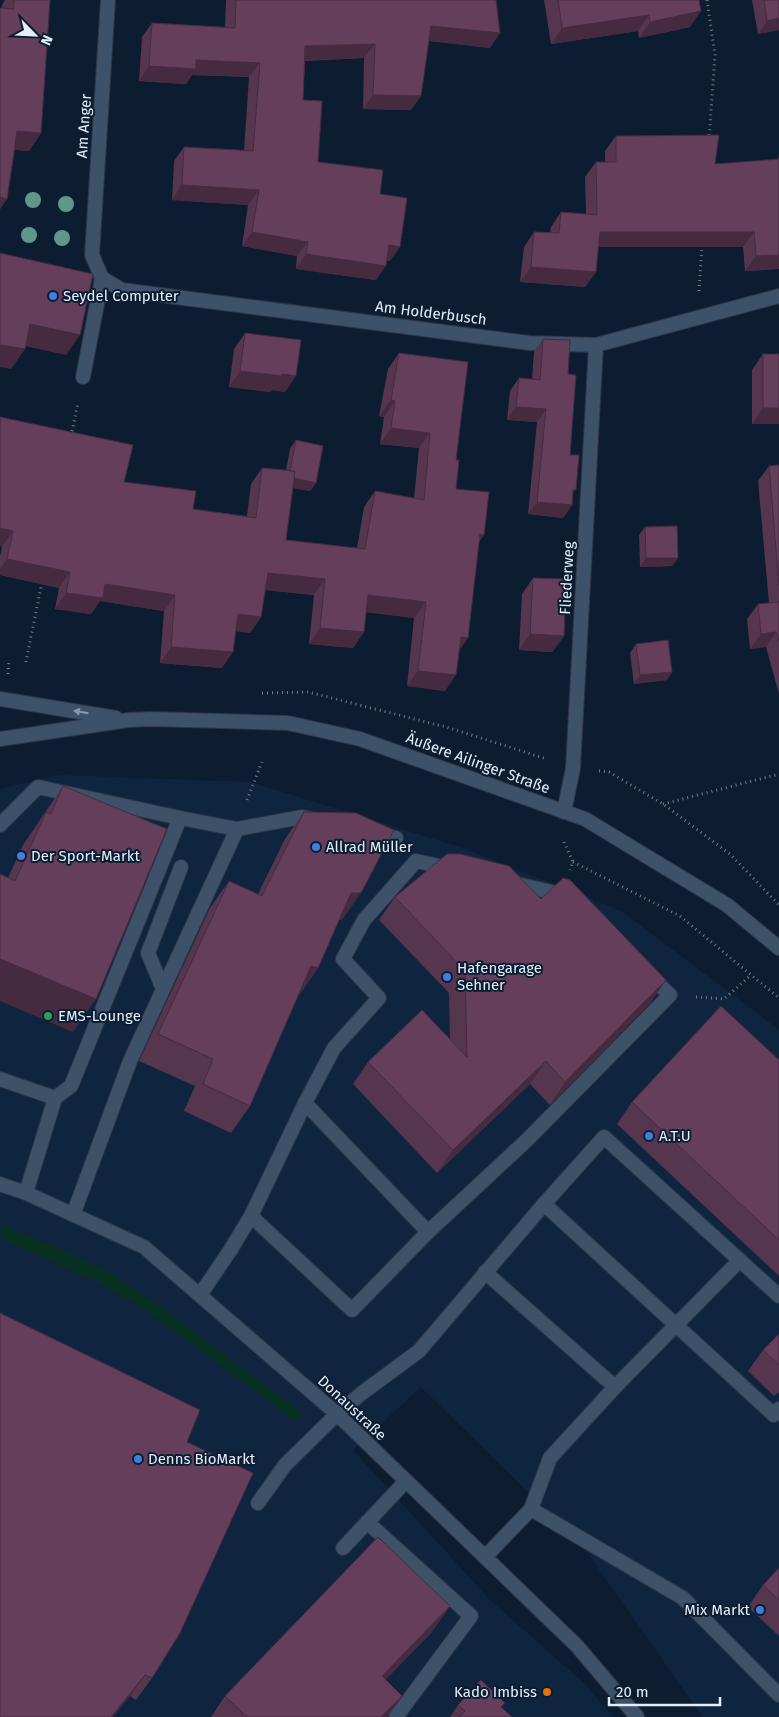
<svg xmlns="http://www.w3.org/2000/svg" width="779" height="1717" viewBox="0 0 779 1717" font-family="'Fira Sans',sans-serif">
	<rect width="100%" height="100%" fill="#0c1d31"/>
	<!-- built -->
	<polygon fill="#0f253f" points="59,775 250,782 466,849 621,911 779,1030 779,1717 703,1717 581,1544 421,1387 353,1450 492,1602 585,1684 613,1717 0,1717 0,789"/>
	<!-- green -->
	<polygon fill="#083021" points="2,1225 65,1251 110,1273 165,1310 302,1414 297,1422 145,1309 95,1281 0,1238"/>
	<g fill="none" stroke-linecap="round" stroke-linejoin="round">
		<!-- service casing -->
		<g stroke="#2d3546" stroke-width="16">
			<g id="service">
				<polyline points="83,377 102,278"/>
				<polyline points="180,818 237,829"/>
				<polyline points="0,825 38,787 180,818 71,1086 55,1098 26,1193"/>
				<polyline points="373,833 396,838"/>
				<polyline points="513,883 560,894 565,899"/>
				<polyline points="163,989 148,953 181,867"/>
				<polyline points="0,1079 55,1098"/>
				<polyline points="305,1103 428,1232"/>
				<polyline points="544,1204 774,1415 779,1409"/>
				<polyline points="73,1215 130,1061 237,829 302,817 318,821"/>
				<polyline points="251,1216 352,1310 428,1232 527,1140 670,995 648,974"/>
				<polyline points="740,1260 615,1387 550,1458 531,1509 683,1598 779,1695"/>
				<polyline points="485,1272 615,1387"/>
				<polyline points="200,1295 231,1249 251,1216 305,1103 334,1048 379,998 343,959 364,920 416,861 453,869"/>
				<polyline points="258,1503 285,1465 337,1414 362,1393 419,1351 544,1204 604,1137 779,1296"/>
				<polyline points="367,1522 471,1616 396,1717"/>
				<polyline points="343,1548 406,1481"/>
				<polyline points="485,1557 531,1509"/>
			</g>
		</g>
		<!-- minor casing -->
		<g stroke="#2d3546" stroke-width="16">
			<g id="minor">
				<polyline points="108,0 92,255 102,278 122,290 529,343 596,345 779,296"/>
				<polyline points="564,812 573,768 596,345"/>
				<polyline points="0,1184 26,1193 144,1247 337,1414 577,1646 637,1717"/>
			</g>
		</g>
		<!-- secondary casing -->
		<g stroke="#2d3546" stroke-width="16">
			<g id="secondary">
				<polyline points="0,699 116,718"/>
				<polyline points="0,739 129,720 151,719 288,723 360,739 585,819 727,905 779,948"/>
			</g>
		</g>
		<!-- path -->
		<g stroke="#6e7d8e" stroke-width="3" stroke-dasharray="1 4" stroke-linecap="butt">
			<polyline points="707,0 715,55 709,139"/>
			<polyline points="699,291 702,245"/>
			<polyline points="71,436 78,403"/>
			<polyline points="26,662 42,582"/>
			<polyline points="8,674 9,660"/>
			<polyline points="262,693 308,692 446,727 547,759"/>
			<polyline points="599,771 609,772 663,804 731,855 779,905"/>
			<polyline points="247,800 262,762"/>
			<polyline points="663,804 779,774"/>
			<polyline points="564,842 573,862 570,870"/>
			<polyline points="573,862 680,916 779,998"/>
			<polyline points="696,997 724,999 751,975"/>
		</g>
		<!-- service -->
		<use href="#service" stroke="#3d5168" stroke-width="14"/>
		<!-- minor -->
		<use href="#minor" stroke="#3d5168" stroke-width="14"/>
		<!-- secondary -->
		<use href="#secondary" stroke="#3d5168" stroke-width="14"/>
	</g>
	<!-- trees -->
	<g fill="#60978b">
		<circle cx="33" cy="200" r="8"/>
		<circle cx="66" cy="204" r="8"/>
		<circle cx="29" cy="235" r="8"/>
		<circle cx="62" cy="238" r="8"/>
	</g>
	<!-- wall -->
	<g fill="#56354e">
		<polygon points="5,0 50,0 41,133 29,151 15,150 7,199 0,209 0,8 2,8 2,5"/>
		<polygon points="226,0 496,0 490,48 429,41 411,110 363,109 364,58 305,61 303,100 318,162 380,194 390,261 386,261 376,280 296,269 297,256 242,246 248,205 172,200 174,161 184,147 244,150 249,77 192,75 186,84 139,81 142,37 152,23 225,27"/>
		<polygon points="544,0 699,0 690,27 639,38 638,31 551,44"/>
		<polygon points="752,0 779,0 779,30 758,34"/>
		<polygon points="616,136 715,164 777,160 779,156 779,269 745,271 743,247 598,247 596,272 585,287 520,282 524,247 534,232 550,232 551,227 561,212 586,214 585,177 596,162 605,162 605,151"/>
		<polygon points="245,333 285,392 272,390 270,392 229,387 234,349"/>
		<polygon points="543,339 568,374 570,455 573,494 572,505 563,518 528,514 537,422 507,420 510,391 519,378 532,379 534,352"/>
		<polygon points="399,353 456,460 456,489 479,543 468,638 460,649 445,691 407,686 414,618 366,612 364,632 353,648 309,644 314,595 265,590 261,617 250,633 236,631 222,668 160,663 164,611 100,601 91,614 55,609 59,588 0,575 0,556 2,547 0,417 124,482 193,509 247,516 251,484 262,468 286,470 290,449 296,440 316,483 310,491 293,488 286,540 357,548 364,507 375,491 414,498 419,448 380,444 384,417 379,416 388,369"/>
		<polygon points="763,354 779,424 752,424 752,370"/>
		<polygon points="779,465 779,694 766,647 750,649 747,619 758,604 769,603 758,481 769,466"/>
		<polygon points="645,527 678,558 672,566 640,567 639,535"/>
		<polygon points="533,578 564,636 552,652 519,650 522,594"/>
		<polygon points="636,644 672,672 667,680 634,684 630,653"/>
		<polygon points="63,786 73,1032 8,878 23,845"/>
		<polygon points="304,812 342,920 339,920 318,968 299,995 298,995 250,1106 231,1133 184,1111 195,1086 139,1061 210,908 229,881 258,894 285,839"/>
		<polygon points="395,897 541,899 651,1002 550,1105 530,1084 437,1173 353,1084 368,1062 450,1040 449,993 379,920"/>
		<polygon points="779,1060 779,1276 617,1124 632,1102"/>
		<polygon points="779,1334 779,1392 774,1396 748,1371 763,1350"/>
		<polygon points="187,1442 152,1678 136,1700 130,1696"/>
		<polygon points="779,1568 779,1636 748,1607 763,1585"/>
		<polygon points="450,1606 431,1633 385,1680 402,1696 387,1717 211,1717 225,1696"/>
		<polygon points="458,1705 502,1708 512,1717 450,1717"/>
	</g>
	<!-- shaded-wall -->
	<g fill="#462b40">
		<polygon points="701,11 690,27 639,38 650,22"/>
		<polygon points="649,15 638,31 551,44 562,28"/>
		<polygon points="779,18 779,30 758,34 767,21"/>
		<polygon points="431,26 500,33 490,48 421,40"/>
		<polygon points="375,44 364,58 295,61 305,46"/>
		<polygon points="196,60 260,63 249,77 192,75 186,84 139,81 149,66"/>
		<polygon points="373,95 421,96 411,110 363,109"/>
		<polygon points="17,131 41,133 29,151 5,149"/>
		<polygon points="182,185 259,190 248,205 172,200"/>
		<polygon points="0,197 7,199 0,209"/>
		<polygon points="252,232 308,242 297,256 242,246"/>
		<polygon points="600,232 754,232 743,247 589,247"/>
		<polygon points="389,245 400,247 390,261 379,260"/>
		<polygon points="306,254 386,266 376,280 296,269"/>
		<polygon points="779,255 779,269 745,271 756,256"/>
		<polygon points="531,267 596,272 585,287 520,282"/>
		<polygon points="30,324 80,335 66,355 16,344"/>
		<polygon points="0,345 25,349 11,369 0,367"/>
		<polygon points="240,371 282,374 296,376 285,392 272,390 270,392 229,387"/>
		<polygon points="391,400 395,401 384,417 379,416"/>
		<polygon points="516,407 546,409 537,422 507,420"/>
		<polygon points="763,408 779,408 779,424 752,424"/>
		<polygon points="391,428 430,433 419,448 380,444"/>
		<polygon points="289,477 316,483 310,491 283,486"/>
		<polygon points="537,502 572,505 563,518 528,514"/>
		<polygon points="0,528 13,531 2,547 0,546"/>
		<polygon points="480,534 484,535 473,551"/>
		<polygon points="646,558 678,558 672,566 640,567"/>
		<polygon points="7,559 70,572 59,588 0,575 0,569"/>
		<polygon points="268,573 325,579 314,595 257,589"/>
		<polygon points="105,584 175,595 164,611 100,601 91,614 55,609 66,593"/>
		<polygon points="368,595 426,602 414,618 357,611"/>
		<polygon points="238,614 261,617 250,633 227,630"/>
		<polygon points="320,628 364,632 353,648 309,644"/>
		<polygon points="776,632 766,647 750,649 761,634"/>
		<polygon points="530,634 564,636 552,652 519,650"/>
		<polygon points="461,637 468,638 456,654"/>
		<polygon points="171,647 233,652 222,668 160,663"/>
		<polygon points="418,671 456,675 445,691 407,686"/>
		<polygon points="672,672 667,680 634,684 640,675"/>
		<polygon points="351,893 361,893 342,920 332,920"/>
		<polygon points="0,959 96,999 73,1032 0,1001"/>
		<polygon points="311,966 318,968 299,995 292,993"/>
		<polygon points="666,980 651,1002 550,1105 565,1082"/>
		<polygon points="546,1061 530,1084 437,1173 453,1150"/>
		<polygon points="450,1606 431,1633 363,1703 382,1676"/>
		<polygon points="145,1675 130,1696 113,1717 111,1717"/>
		<polygon points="402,1696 387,1717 381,1717"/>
	</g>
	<!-- building -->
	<g fill="#643e5b" stroke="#462b40">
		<polygon points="14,0 50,0 41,133 17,131 7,199 0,197 0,8 14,9"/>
		<polygon points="236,0 496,0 500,33 431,26 421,96 373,95 375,44 305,46 303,100 322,101 318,162 383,170 380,194 407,198 400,247 389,245 386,266 306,254 308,242 252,232 259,190 182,185 184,147 253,151 260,63 196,60 196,69 149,66 152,23 235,28"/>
		<polygon points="558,0 699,0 701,11 650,22 649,15 562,28"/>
		<polygon points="764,0 779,0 779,18 767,21"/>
		<polygon points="719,135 715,164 779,159 779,255 756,256 754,232 600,232 596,272 531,267 534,232 559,233 561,212 597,215 596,162 616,162 616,136"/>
		<polygon points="0,253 93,274 80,335 30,324 25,349 0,345"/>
		<polygon points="245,333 301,340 296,376 282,374 282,376 240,371"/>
		<polygon points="543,339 570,340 568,374 576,375 570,455 579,455 576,490 573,490 572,505 537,502 546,409 516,407 519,378 540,380"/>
		<polygon points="399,353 468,362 456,460 459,460 456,489 489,492 484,535 480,534 468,638 461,637 456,675 418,671 426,602 368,595 364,632 320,628 325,579 268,573 261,617 238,614 233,652 171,647 175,595 105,584 103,598 66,593 70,572 7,559 13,531 0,528 0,417 133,445 124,482 196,491 193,509 256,518 262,468 295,471 286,540 365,549 375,491 424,500 430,433 391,428 395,401 391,400"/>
		<rect x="763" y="354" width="16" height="54"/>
		<polygon points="296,440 323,446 316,483 294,478 295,471 290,471"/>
		<polygon points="779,465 779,586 769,466"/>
		<polygon points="677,526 678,558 646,558 645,527"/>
		<polygon points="533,578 566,579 564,636 530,634"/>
		<polygon points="779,602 779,642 776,632 761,634 758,604"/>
		<polygon points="668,640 672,672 640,675 636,644"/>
		<polygon points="63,786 167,829 96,999 0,959 0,874 15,881 46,812 51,814"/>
		<polygon points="304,812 356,813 394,830 361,893 351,893 318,968 311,966 250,1106 203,1084 213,1059 158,1034 229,881 262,896"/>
		<polygon points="447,854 460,854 509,866 541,899 563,878 570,880 666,980 565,1082 546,1061 453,1150 368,1062 422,1010 467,1057 465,971 395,897"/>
		<polygon points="721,1006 779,1060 779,1240 632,1102"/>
		<polygon points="0,1313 200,1410 187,1442 253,1473 180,1633 152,1678 145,1675 111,1717 0,1717"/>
		<polygon points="779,1334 779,1365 763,1350"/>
		<polygon points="378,1537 450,1606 382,1676 402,1696 381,1717 247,1717 225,1696"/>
		<polygon points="779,1568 779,1600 763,1585"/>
		<polygon points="481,1680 505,1703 501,1707 512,1717 459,1717 465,1711 458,1705"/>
	</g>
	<!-- one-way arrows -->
	<defs><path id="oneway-solid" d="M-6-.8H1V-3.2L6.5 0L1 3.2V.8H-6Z" transform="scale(1.25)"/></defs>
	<use fill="#8798ab" href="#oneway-solid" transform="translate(81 712) rotate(-170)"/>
	<!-- markers -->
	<g fill="#3f7fe0" stroke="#0c1d31" stroke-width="2">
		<circle cx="53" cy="296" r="5"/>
		<circle cx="316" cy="847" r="5"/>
		<circle cx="21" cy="856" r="5"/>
		<circle cx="447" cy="977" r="5"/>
		<circle cx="649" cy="1136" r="5"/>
		<circle cx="138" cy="1459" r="5"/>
		<circle cx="760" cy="1610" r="5"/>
	</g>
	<circle fill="#2e9e5b" stroke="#0c1d31" stroke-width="2" cx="48" cy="1016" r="5"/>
	<circle fill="#e8710a" stroke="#0c1d31" stroke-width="2" cx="547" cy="1692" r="5"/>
	<g text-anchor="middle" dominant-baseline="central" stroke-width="4" stroke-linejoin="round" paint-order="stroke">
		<!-- street labels -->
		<g font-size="15" fill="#e2eefc" stroke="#0c1d31">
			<text transform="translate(84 126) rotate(-86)">Am Anger</text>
			<text transform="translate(431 313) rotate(7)">Am Holderbusch</text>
			<text transform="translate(567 578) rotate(-87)">Fliederweg</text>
			<text transform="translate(478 763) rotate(20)">Äußere Ailinger Straße</text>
			<text transform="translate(352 1408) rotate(43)">Donaustraße</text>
		</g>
		<!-- poi labels -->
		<g font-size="15" fill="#e2eefc" stroke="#0c1d31" text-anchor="start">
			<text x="63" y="296">Seydel Computer</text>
			<text x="326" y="847">Allrad Müller</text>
			<text x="31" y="856">Der Sport-Markt</text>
			<text x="457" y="968">Hafengarage<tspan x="457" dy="17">Sehner</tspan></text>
			<text x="58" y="1016">EMS-Lounge</text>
			<text x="659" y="1136">A.T.U</text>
			<text x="148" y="1459">Denns BioMarkt</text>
			<text x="750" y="1610" text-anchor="end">Mix Markt</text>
			<text x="537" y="1692" text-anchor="end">Kado Imbiss</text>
		</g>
	</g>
	<!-- north arrow -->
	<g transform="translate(35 35) rotate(114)" stroke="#0c1d31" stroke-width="4" paint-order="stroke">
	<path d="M0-4L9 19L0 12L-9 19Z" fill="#e2eefc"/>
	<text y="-8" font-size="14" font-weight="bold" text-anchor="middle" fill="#e2eefc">N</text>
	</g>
	<!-- scale -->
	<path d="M609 1697v8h111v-8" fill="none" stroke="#e2eefc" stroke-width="2.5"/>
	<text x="616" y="1697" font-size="15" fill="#e2eefc" stroke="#0c1d31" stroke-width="4" paint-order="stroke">20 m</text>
</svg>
